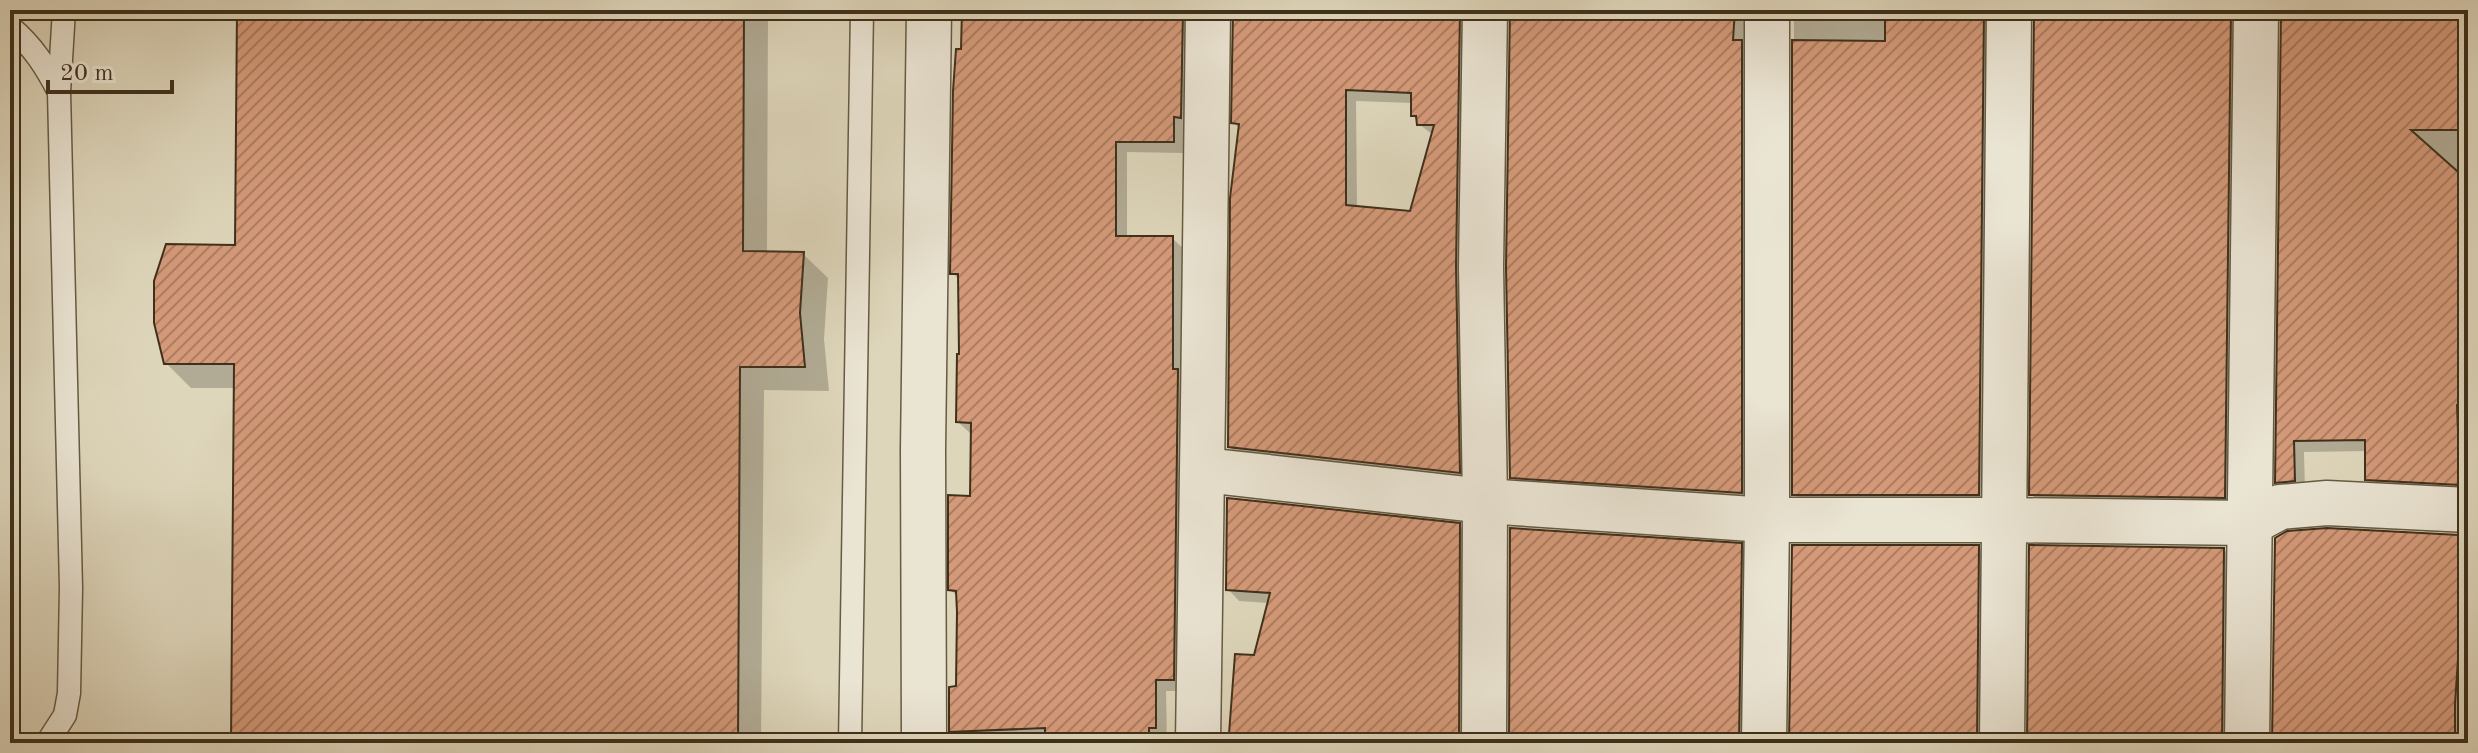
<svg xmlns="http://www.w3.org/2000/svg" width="2478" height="753" viewBox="0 0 2478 753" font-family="'Old Standard TT',serif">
	<defs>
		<pattern id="building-hatch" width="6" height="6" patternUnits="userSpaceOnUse" patternTransform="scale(2)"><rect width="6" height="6" fill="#d49978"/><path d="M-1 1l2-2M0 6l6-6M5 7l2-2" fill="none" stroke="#ad7d62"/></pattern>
	</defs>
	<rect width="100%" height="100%" fill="#ded6bb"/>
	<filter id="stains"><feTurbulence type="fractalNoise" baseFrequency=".0025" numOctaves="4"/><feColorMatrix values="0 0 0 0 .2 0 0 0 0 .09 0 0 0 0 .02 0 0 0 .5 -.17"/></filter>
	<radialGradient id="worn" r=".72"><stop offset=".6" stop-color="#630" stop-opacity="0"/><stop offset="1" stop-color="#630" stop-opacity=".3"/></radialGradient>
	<!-- shadow -->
	<g fill="#0003" fill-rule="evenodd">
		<polygon points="239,10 768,10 767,253 803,254 828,278 824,339 829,391 764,390 761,743 233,743 236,388 191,388 166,363 237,247"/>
		<polygon points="963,10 1197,10 1184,153 1127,152 1127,238 1172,238 1184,249 1185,691 1166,691 1167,743 951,743 951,689 958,688 959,598 950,589 972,498 973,433 970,433 958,422 960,280 952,273"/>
		<path d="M1235,10H1474L1470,483L1241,458L1230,447L1241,130L1233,122ZM1356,101L1413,103V115L1419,124L1433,135L1411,213L1357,208Z"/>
		<polygon points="1512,10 1756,10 1753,504 1523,488 1512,477"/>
		<polygon points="1794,10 1998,10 1990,506 1806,506 1794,494"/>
		<polygon points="2036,10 2245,10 2236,508 2043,506 2031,494"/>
		<polygon points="2283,10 2468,10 2468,495 2378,491 2367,479 2367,451 2304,452 2305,492 2289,493 2277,482"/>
		<polygon points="1459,525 1471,537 1470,743 1229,743 1236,656 1256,658 1269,603 1239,601 1228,589"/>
		<polygon points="2327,530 2468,537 2468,743 2274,743"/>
		<polygon points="1741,545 1752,557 1750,743 1511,743"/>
		<polygon points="1978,547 1990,558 1988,743 1791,743"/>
		<polygon points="2224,550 2235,561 2233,743 2029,743"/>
	</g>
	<!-- building -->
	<g fill="url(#building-hatch)" stroke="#3f301b" stroke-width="2" fill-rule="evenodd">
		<polygon points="237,10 744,10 743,251 804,252 800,313 805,367 740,367 738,743 231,743 234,364 164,364 154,323 154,281 166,244 235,245"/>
		<polygon points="962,10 1183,10 1181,118 1174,117 1174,142 1116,142 1116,236 1173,236 1173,369 1178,369 1174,680 1156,680 1156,728 1149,728 1149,743 1045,743 1045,728 949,732 949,687 956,686 957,612 956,591 948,590 948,495 970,496 971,423 956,422 957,354 959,354 958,274 950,274 953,91 956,49 961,49"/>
		<path d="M1233,10H1460L1456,267L1460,473L1228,447L1230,198L1239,124L1231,123ZM1346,90L1411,93V116H1416L1417,125H1434L1410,211L1346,205Z"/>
		<polygon points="1510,10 1735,10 1733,40 1742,40 1742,493 1510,478 1506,267"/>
		<polygon points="1885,10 1984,10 1979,495 1792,495 1792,40 1885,41"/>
		<polygon points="2034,10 2231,10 2225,498 2029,495"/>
		<polygon points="2281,10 2464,10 2461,130 2411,130 2466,179 2458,368 2459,405 2457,405 2460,485 2365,480 2365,440 2294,441 2295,481 2275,483"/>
		<polygon points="1227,498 1460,523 1459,743 1257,743 1258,737 1229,734 1235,654 1254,655 1270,593 1226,590"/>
		<polygon points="1510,528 1742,543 1739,743 1509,743"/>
		<polygon points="2327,528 2459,535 2461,537 2460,629 2455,704 2455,743 2272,743 2275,538 2287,531"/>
		<polygon points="1792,545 1979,545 1977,743 1789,743"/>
		<polygon points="2029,545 2224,548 2222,743 2027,743"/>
	</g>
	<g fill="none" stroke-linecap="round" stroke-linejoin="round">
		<!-- service casing -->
		<g stroke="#675a43" stroke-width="25">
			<g id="service">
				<path d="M10,27C33,46 46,67 59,92L71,588L69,693L65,715L47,743"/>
				<polyline points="59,92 64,10"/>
				<polyline points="850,743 862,10"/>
			</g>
		</g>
		<!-- minor casing -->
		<g stroke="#675a43" stroke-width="47">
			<g id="minor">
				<polyline points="1204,470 1485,501 1767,520 2002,520 2250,523 2280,507 2327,503 2468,510"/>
				<polyline points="924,743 923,449 929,10"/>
				<path d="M1198,743C1203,499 1204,254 1208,10"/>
				<polyline points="1484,743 1485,501 1481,267 1485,10"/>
				<polyline points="1764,743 1767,520 1767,10"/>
				<polyline points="2002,743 2009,10"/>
				<polyline points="2247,743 2256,10"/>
			</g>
		</g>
		<!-- service -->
		<use href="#service" stroke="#eae4d3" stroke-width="22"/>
		<!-- minor -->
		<use href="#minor" stroke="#eae4d3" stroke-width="44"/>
	</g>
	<!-- margin -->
	<rect width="2478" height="753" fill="none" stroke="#ded6bb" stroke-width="40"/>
	<rect x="12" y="12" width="2454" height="729" fill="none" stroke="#3f301b" stroke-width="4"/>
	<rect x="20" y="20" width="2438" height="713" fill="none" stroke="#3f301b" stroke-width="2"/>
	<!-- scale -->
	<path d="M48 80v12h124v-12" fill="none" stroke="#3f301b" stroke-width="4"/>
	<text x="60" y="80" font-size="24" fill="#3f301b" stroke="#eae4d3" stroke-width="6" paint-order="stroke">20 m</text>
	<rect width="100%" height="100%" filter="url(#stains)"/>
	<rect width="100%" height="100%" fill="url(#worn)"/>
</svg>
